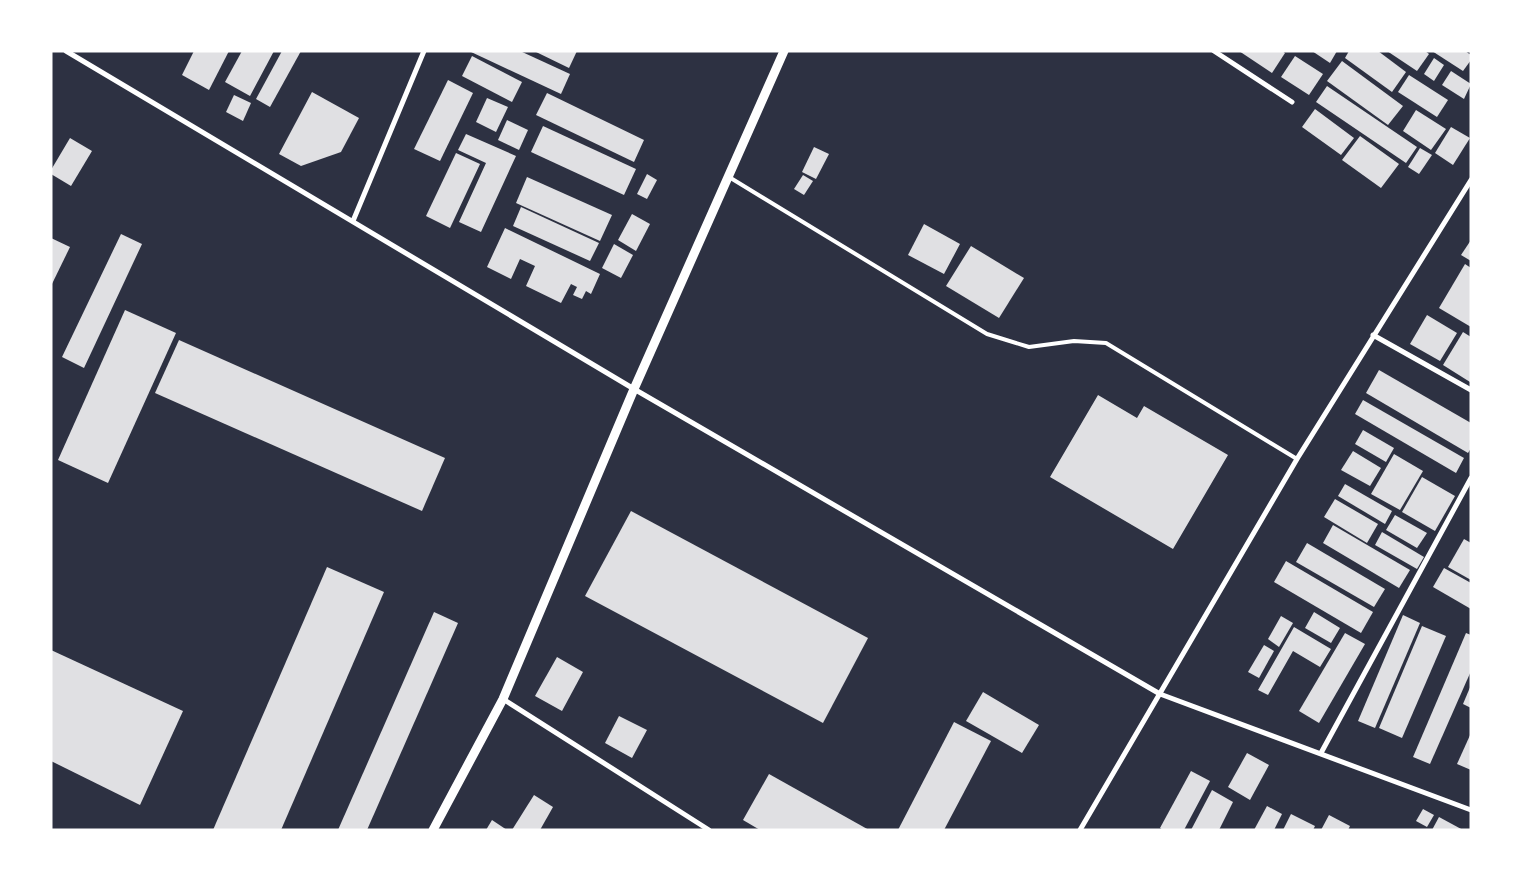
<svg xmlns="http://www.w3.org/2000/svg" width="1522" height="881" viewBox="0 0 1522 881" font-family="'Crimson Pro',serif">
	<rect width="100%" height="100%" fill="#2d3142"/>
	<!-- building -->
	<g fill="#e0e0e3">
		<polygon points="194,51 229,51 209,90 182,75"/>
		<polygon points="242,51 274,51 250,96 225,82"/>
		<polygon points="282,51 301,51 270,107 256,99"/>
		<polygon points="469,51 520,51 570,74 561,94"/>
		<polygon points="534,51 577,51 569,68"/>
		<polygon points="1239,51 1282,51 1285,53 1272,73"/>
		<polygon points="1312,51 1337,51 1330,63"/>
		<polygon points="1349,51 1378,51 1406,72 1392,92 1345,58"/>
		<polygon points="1387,51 1425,51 1429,54 1417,71"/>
		<polygon points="1432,51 1465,51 1471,55 1471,60 1463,71"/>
		<polygon points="472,56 522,82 512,102 462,76"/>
		<polygon points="1295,56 1323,74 1309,95 1281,77"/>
		<polygon points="1434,58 1444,65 1434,81 1424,74"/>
		<polygon points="1342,61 1403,106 1388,125 1327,81"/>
		<polygon points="1451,71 1471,84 1464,99 1442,85"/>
		<polygon points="1409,75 1448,100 1437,117 1398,92"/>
		<polygon points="448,80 473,93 440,161 414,149"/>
		<polygon points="1327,86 1417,147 1406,163 1316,102"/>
		<polygon points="312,92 359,118 341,152 301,166 279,154"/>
		<polygon points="547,93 644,140 634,162 536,115"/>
		<polygon points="234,95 251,103 243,121 226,112"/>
		<polygon points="487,98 508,107 496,132 476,122"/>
		<polygon points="1315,109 1354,138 1341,155 1302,127"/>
		<polygon points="1416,110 1446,129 1431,150 1403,131"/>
		<polygon points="507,120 528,130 519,150 498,140"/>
		<polygon points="543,126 636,169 624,195 531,152"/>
		<polygon points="1451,127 1470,138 1453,165 1435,153"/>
		<polygon points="466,134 516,156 481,232 459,222 486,163 458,150"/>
		<polygon points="1360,136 1399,164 1381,188 1342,160"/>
		<polygon points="70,138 92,151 71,186 51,174 51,170"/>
		<polygon points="814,147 829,154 816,179 802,172"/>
		<polygon points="1420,148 1432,155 1419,174 1408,167"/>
		<polygon points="456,153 480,164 450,228 426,216"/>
		<polygon points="647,174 657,180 647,199 637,194"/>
		<polygon points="803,175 813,181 804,195 794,189"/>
		<polygon points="527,177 612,215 600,241 516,203"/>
		<polygon points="521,207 599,243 590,261 513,226"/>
		<polygon points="632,214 650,224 636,251 618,240"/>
		<polygon points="924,224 960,244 944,274 908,255"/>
		<polygon points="505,228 600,274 591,294 586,291 582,299 573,295 577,287 571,284 561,303 526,286 535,266 520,259 511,279 487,267"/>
		<polygon points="121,234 142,244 84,368 62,357"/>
		<polygon points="51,238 70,247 51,286"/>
		<polygon points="1471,240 1471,261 1461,255"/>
		<polygon points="614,244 633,255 621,278 602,268"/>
		<polygon points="971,246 1024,278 999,318 946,286"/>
		<polygon points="1465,264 1471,268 1471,327 1439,308"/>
		<polygon points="125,310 176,333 108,483 58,460"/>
		<polygon points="1427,315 1457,333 1440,361 1410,344"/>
		<polygon points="1463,332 1471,337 1470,382 1443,365"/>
		<polygon points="179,340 445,458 422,511 155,393"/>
		<polygon points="1379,370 1471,423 1471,448 1468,453 1366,393"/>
		<polygon points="1098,395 1137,418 1144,406 1228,455 1173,549 1050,477"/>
		<polygon points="1363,400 1464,458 1456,473 1355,414"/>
		<polygon points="1363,430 1394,448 1386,462 1355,444"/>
		<polygon points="1353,451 1381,468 1370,486 1341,470"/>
		<polygon points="1394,454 1423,471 1400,510 1371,494"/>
		<polygon points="1422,477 1455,496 1435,531 1402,512"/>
		<polygon points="1345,484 1392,511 1385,524 1338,496"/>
		<polygon points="1335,499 1378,524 1367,543 1324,517"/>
		<polygon points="631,511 868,638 823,723 585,596"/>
		<polygon points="1395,515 1427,533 1417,548 1386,530"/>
		<polygon points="1333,525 1410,570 1399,588 1323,543"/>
		<polygon points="1382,532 1424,557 1417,569 1375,545"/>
		<polygon points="1464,539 1471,543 1471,580 1448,567"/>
		<polygon points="1307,543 1385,589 1374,607 1296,562"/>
		<polygon points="1286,561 1373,612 1361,633 1274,582"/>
		<polygon points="327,567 384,592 281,830 213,830"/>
		<polygon points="1444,568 1471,583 1471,609 1433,587"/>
		<polygon points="434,612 458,623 367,830 338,830"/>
		<polygon points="1314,612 1340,628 1331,643 1305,628"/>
		<polygon points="1403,615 1420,623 1375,728 1358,721"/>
		<polygon points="1281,616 1293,623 1279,647 1268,639"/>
		<polygon points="1422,626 1446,636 1402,738 1379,728"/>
		<polygon points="1294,627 1331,649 1320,667 1293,651 1268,695 1258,690"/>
		<polygon points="1345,633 1365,644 1319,723 1299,711"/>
		<polygon points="1466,633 1471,635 1471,671 1430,764 1413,757"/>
		<polygon points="1264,645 1274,651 1259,678 1248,672"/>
		<polygon points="51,650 183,711 140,805 51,761"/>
		<polygon points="557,657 583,672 562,711 535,696"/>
		<polygon points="1471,685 1471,708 1463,704"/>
		<polygon points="983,692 1039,725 1022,753 966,721"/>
		<polygon points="619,716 647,730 632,758 605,743"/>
		<polygon points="954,722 991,741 944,830 898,830"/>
		<polygon points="1471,733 1471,770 1457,764"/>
		<polygon points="1247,753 1269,765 1250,800 1228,787"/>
		<polygon points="1191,771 1210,781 1184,830 1163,830 1160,828"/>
		<polygon points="769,774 869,830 760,830 743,820"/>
		<polygon points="1212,790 1233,802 1219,830 1191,830"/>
		<polygon points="534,795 553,807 540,830 512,830"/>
		<polygon points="1267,806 1282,814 1274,830 1254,830"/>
		<polygon points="1423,809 1434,815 1427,827 1416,821"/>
		<polygon points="1291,814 1315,826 1313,830 1283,830"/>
		<polygon points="1329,815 1350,826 1348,830 1321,830"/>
		<polygon points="1439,817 1463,830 1432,830"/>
		<polygon points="492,820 507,830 486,830"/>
	</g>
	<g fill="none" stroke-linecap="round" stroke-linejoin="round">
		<!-- service -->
		<polyline stroke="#fff" stroke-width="4" points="729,177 987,334 1029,347 1074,341 1106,343 1297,459"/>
		<!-- minor -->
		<g stroke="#fff" stroke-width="5">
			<polyline points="66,51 634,389 1160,694 1471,810"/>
			<polyline points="1214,51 1292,102"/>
			<polyline points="353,221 424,51"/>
			<polyline points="1373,335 1471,390"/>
			<polyline points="503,699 709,830"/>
			<polyline points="1321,753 1471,478"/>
			<polyline points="1080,830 1297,459 1471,180"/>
		</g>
		<!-- tertiary -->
		<polyline stroke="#fff" stroke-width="9" points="433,830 503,699 634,389 784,51"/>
	</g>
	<!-- border -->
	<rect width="1522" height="881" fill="none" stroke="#ffffff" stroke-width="105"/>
</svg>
